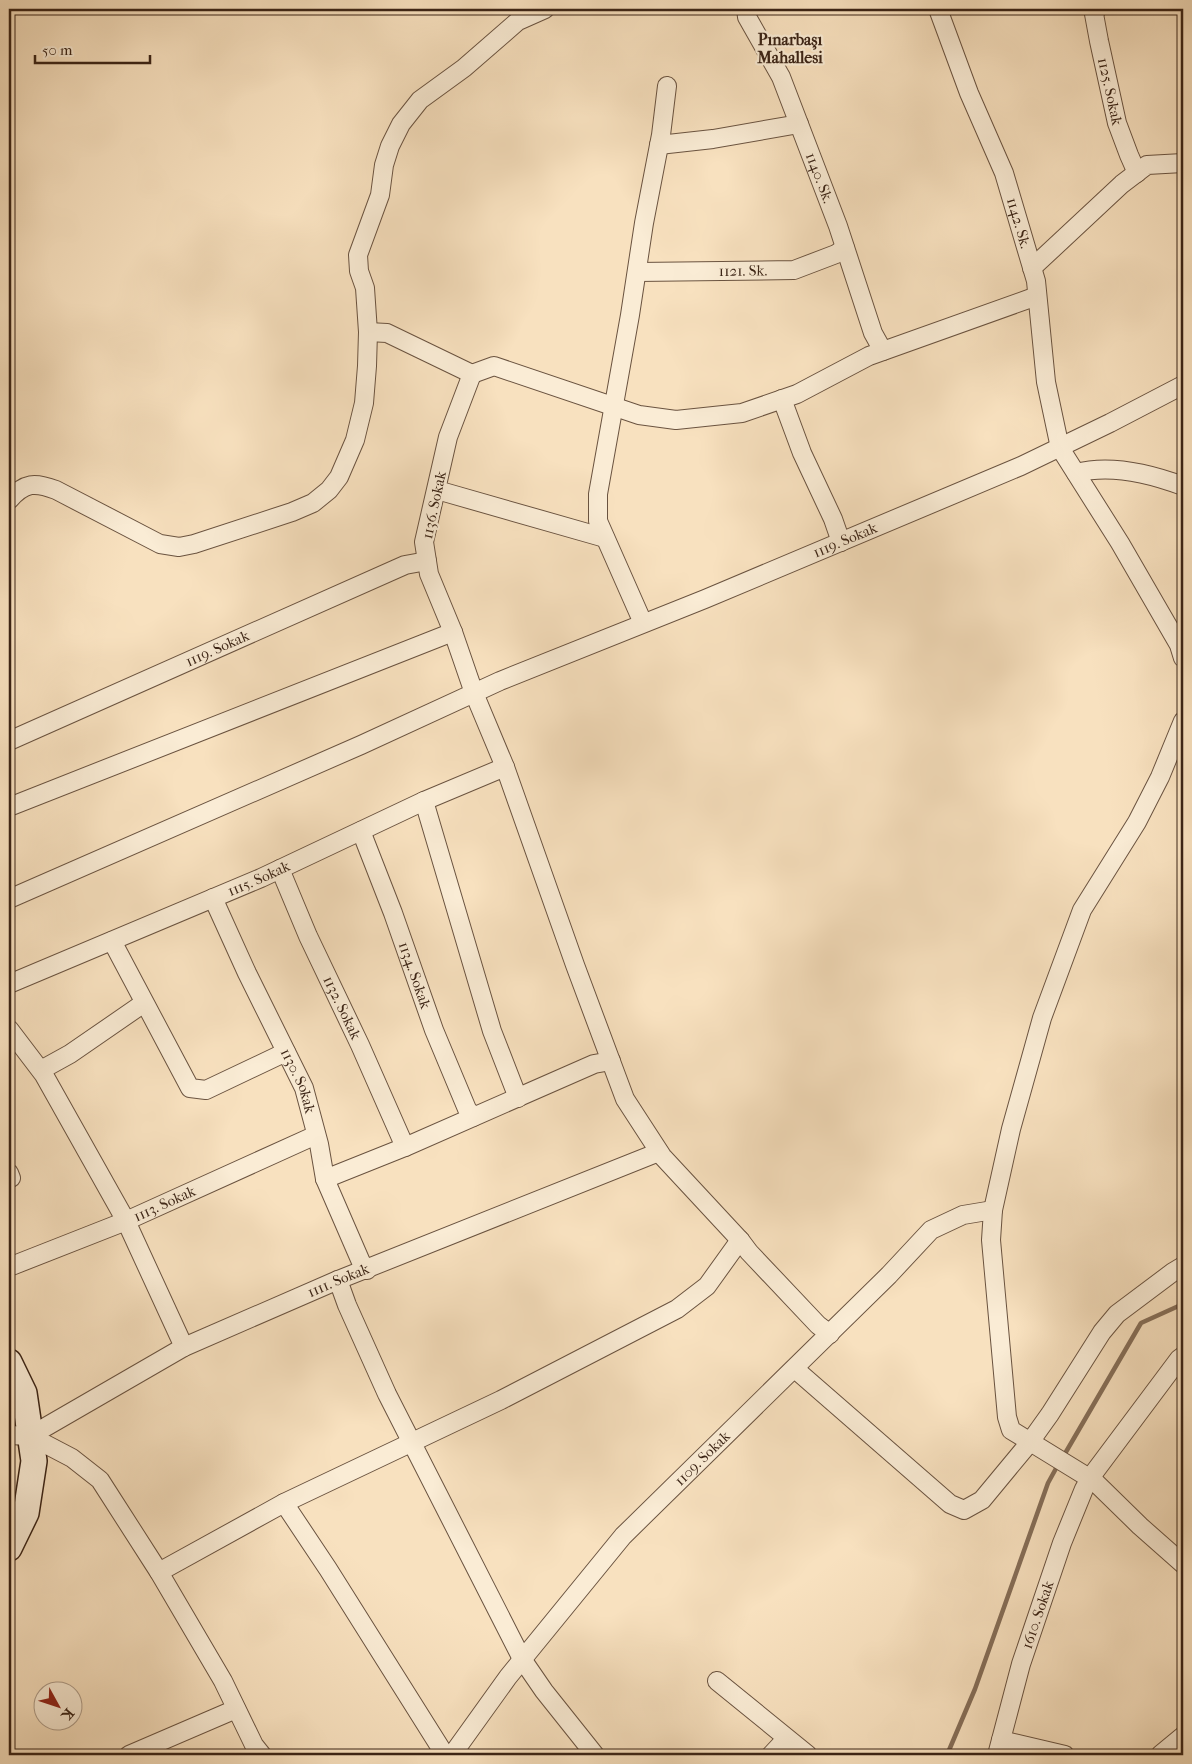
<svg xmlns="http://www.w3.org/2000/svg" width="1192" height="1764" viewBox="0 0 1192 1764" font-family="'IM FELL French Canon',serif">
	<rect width="100%" height="100%" fill="#f8e1bf"/>
	<filter id="stains"><feTurbulence type="fractalNoise" baseFrequency=".004" numOctaves="4"/><feColorMatrix values="0 0 0 0 .2 0 0 0 0 .09 0 0 0 0 .02 0 0 0 .5 -.17"/></filter>
	<radialGradient id="worn" r=".72"><stop offset=".6" stop-color="#630" stop-opacity="0"/><stop offset="1" stop-color="#630" stop-opacity=".3"/></radialGradient>
	<g fill="none" stroke-linecap="round" stroke-linejoin="round">
		<!-- stream -->
		<g stroke="#866f59" stroke-width="4.5">
			<polyline points="1063,1457 1141,1323 1183,1304"/>
			<polyline points="947,1755 975,1689 1048,1483 1059,1463"/>
		</g>
		<!-- street casing -->
		<g stroke="#6a5340" stroke-width="20">
			<g id="street">
				<path id="s1" d="M746,9L747,17L781,77L838,226L873,333L883,351"/>
				<path id="s2" d="M938,9L969,93L1004,173L1036,281L1046,382L1060,448L1120,543L1179,645L1183,658"/>
				<path id="s3" d="M1097,9L1094,14L1099,41L1117,123L1129,155L1137,173"/>
				<polyline points="659,145 713,139 799,124"/>
				<polyline points="1032,268 1122,184 1147,165 1183,163"/>
				<path id="s4" d="M637,272L794,270L836,254L845,248"/>
				<polyline points="368,332 387,333 472,374 494,366 639,415 676,420 742,413 797,394 869,356 1037,296"/>
				<polyline points="472,374 448,437 424,542 429,574 453,632 474,693 505,767 575,965 625,1099 662,1156 740,1240 749,1252 818,1325 830,1334"/>
				<polyline points="782,399 802,453 833,519 841,542"/>
				<path d="M1076,473C1110,464 1151,474 1183,486"/>
				<polyline points="437,490 605,538"/>
				<path d="M9,500C25,482 35,482 56,490L160,544L179,547L194,544L292,512L313,503L329,490L339,477L355,440L364,403L367,366L368,332L365,288L359,271L358,255L380,195L384,165L390,146L401,124L420,100L464,68L518,21L545,9"/>
				<polyline points="643,623 598,521 598,494 630,315 644,223 661,135 667,86"/>
				<polyline points="1183,721 1160,777 1137,822 1082,910 1042,1018 1011,1129 993,1210 991,1240 1007,1417 1011,1430 1094,1481 1140,1526 1183,1564"/>
				<path id="s5" d="M9,741L405,565L427,561"/>
				<polyline points="424,801 492,1031 518,1098"/>
				<polyline points="9,807 453,632"/>
				<path id="s6" d="M361,831L393,913L434,1030L467,1109L473,1117"/>
				<path id="s7" d="M280,869L308,936L360,1045L405,1147"/>
				<path id="s8" d="M213,898L247,973L304,1088L319,1144L325,1179L361,1262L367,1270"/>
				<path id="s9" d="M9,899L361,745L500,681L705,599L1021,466L1110,423L1183,385"/>
				<polyline points="112,941 190,1088 206,1090 286,1052"/>
				<path id="s10" d="M9,984L261,878L424,801L505,767"/>
				<polyline points="9,1029 44,1075 126,1221 184,1347"/>
				<polyline points="41,1070 70,1054 144,1003"/>
				<polyline points="9,1173 11,1178"/>
				<polyline points="325,1179 405,1147 594,1064 611,1061"/>
				<path id="s11" d="M9,1267L126,1221L316,1135"/>
				<polyline points="338,1280 347,1305 387,1394 522,1659 544,1691 595,1755"/>
				<polyline points="795,1369 950,1504 964,1510 982,1500 1030,1442 1050,1414 1102,1332 1117,1314 1173,1272 1183,1266"/>
				<polyline points="9,1435 30,1436 72,1458 100,1480 159,1572 223,1681 254,1745 262,1755"/>
				<path id="s12" d="M30,1436L184,1347L338,1280L659,1152"/>
				<polyline points="284,1503 328,1569 445,1755"/>
				<polyline points="159,1572 284,1503 501,1400 677,1309 707,1286 740,1240"/>
				<polyline points="717,1681 808,1755"/>
				<polyline points="1001,1740 1065,1755"/>
				<polyline points="129,1755 236,1709"/>
				<path id="s13" d="M452,1755L508,1677L623,1536L889,1275L931,1230L963,1215L993,1210"/>
				<polyline points="771,1755 786,1739"/>
				<path id="s14" d="M997,1755L1021,1664L1062,1543L1084,1489L1090,1478L1179,1359L1183,1356"/>
				<polyline points="1160,1755 1183,1736"/>
			</g>
		</g>
		<!-- secondary casing -->
		<g stroke="#3b2416" stroke-width="28">
			<polyline id="secondary" points="9,1362 24,1393 34,1461 26,1513 9,1548"/>
		</g>
		<!-- street -->
		<use href="#street" stroke="#faecd5" stroke-width="18"/>
		<!-- secondary -->
		<use href="#secondary" stroke="#faecd5" stroke-width="25"/>
	</g>
	<g text-anchor="middle" dominant-baseline="central" stroke-width="4.5" stroke-linejoin="round" paint-order="stroke">
		<!-- street labels -->
		<g font-size="15" fill="#3b2416" stroke="#faecd5">
			<text stroke="none"><textPath href="#s3" startOffset="85">1125. Sokak</textPath></text>
			<text stroke="none"><textPath href="#s1" startOffset="185">1140. Sk.</textPath></text>
			<text stroke="none"><textPath href="#s2" startOffset="229">1142. Sk.</textPath></text>
			<text stroke="none"><textPath href="#s4" startOffset="106">1121. Sk.</textPath></text>
			<text transform="translate(434 505) rotate(-78)">1136. Sokak</text>
			<text stroke="none"><textPath href="#s9" startOffset="910">1119. Sokak</textPath></text>
			<text stroke="none"><textPath href="#s5" startOffset="228">1119. Sokak</textPath></text>
			<text stroke="none"><textPath href="#s10" startOffset="271">1115. Sokak</textPath></text>
			<text stroke="none"><textPath href="#s6" startOffset="154">1134. Sokak</textPath></text>
			<text stroke="none"><textPath href="#s7" startOffset="152">1132. Sokak</textPath></text>
			<text stroke="none"><textPath href="#s8" startOffset="202">1130. Sokak</textPath></text>
			<text stroke="none"><textPath href="#s11" startOffset="168">1113. Sokak</textPath></text>
			<text stroke="none"><textPath href="#s12" startOffset="346">1111. Sokak</textPath></text>
			<text stroke="none"><textPath href="#s13" startOffset="389">1109. Sokak</textPath></text>
			<text stroke="none"><textPath href="#s14" startOffset="146">1610. Sokak</textPath></text>
		</g>
		<!-- neighbourhood labels -->
		<g font-size="16" font-weight="bold" fill="#3b2416" stroke="#faecd5">
			<text x="790" y="39">Pınarbaşı<tspan x="790" dy="18">Mahallesi</tspan></text>
		</g>
	</g>
	<!-- margin -->
	<rect width="1192" height="1764" fill="none" stroke="#f8e1bf" stroke-width="30"/>
	<rect x="10" y="10" width="1172" height="1744" fill="none" stroke="#3b2416" stroke-width="2.5"/>
	<rect x="15" y="15" width="1162" height="1734" fill="none" stroke="#3b2416"/>
	<!-- north arrow -->
	<g transform="translate(58 1706) rotate(130)"><circle r="24" fill="#faecd5" stroke="#ae9c89"/>
	<path d="M0-4L9 19L0 12L-9 19Z" fill="#8f2418"/>
	<text y="-8" font-size="14" font-weight="bold" text-anchor="middle" fill="#3b2416">K</text>
	</g>
	<!-- scale -->
	<path d="M35 55v8h115v-8" fill="none" stroke="#3b2416" stroke-width="2.5"/>
	<text x="42" y="55" font-size="15" fill="#3b2416" stroke="#faecd5" stroke-width="4" paint-order="stroke">50 m</text>
	<rect width="100%" height="100%" filter="url(#stains)"/>
	<rect width="100%" height="100%" fill="url(#worn)"/>
</svg>
